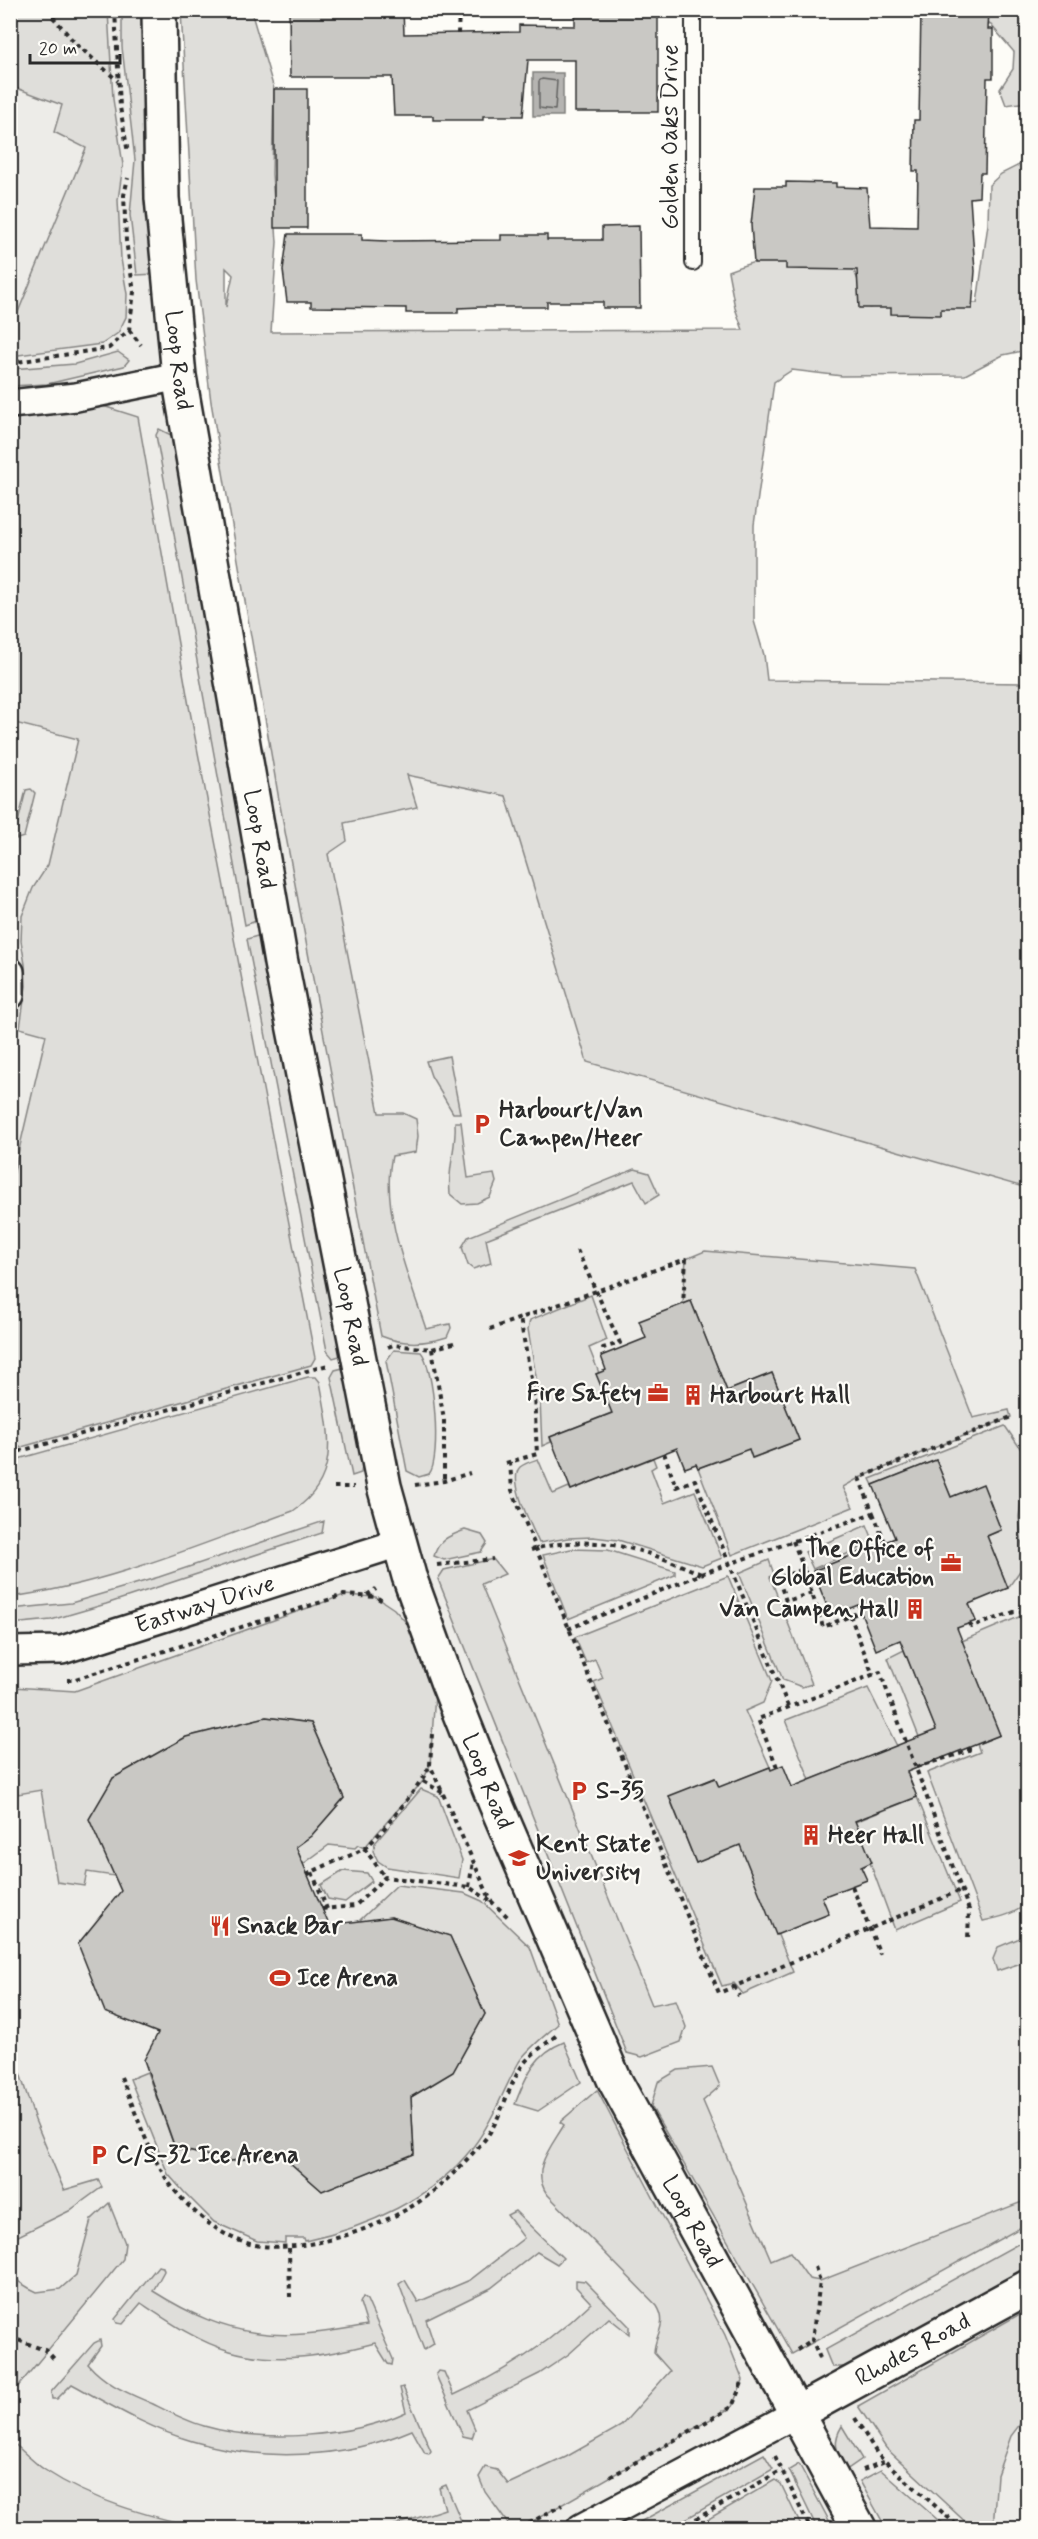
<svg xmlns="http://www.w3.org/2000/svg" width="1038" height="2539" viewBox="0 0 1038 2539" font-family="Mynerve,sans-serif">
	<rect width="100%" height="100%" fill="#fdfcf7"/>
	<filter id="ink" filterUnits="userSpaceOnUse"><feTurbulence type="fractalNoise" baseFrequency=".0167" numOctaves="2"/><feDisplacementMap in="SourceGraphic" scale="12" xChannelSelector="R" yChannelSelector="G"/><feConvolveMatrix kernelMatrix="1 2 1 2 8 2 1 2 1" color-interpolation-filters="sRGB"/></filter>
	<g filter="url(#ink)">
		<!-- built -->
		<polygon fill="#edece8" points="11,11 161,11 162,198 246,757 297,728 407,775 506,796 587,1062 1027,1188 1027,2528 11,2528"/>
		<!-- green -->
		<g fill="#dfdeda" stroke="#858482" stroke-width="1.5" fill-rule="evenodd">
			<polygon points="10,11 108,11 113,99 123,165 118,200 121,259 127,294 126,317 118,333 102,344 11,356 11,329 86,148 54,132 62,105 11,86"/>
			<polygon points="122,11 141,11 143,86 156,274 137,275 130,215 135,160 122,47"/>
			<path d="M181,11H251L274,89L272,174L277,242L271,332L743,330L735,308L728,271C773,253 802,254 849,258L869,308L898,303H977L988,224L989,185L1001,174L1027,161V350L1003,355L965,375L842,376L792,370L774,382L754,525V621L764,655L767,680L1027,683V1188L587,1062L506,796L407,775L417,807L344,823L347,841L328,854L379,1113H403L416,1119L418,1136L416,1152L392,1156C380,1210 409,1278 426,1329L450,1324L451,1328L447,1337C425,1344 403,1345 381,1336L279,800L211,402L196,280ZM226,268L233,275L226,307Z"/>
			<polygon points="979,11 1027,11 1027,102 1006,105 1000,89 1013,69 1014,52"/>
			<polygon points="118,352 129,360 124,366 47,384 11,386 11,369 75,364"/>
			<polygon points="103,406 138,417 189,706 315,1358 311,1365 11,1450 11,1184 46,1035 20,1028 26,986 25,964 21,941 22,916 33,888 48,865 78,739 11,722 11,417"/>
			<polygon points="159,429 171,435 259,920 245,925 156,435"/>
			<polygon points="31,789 35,793 24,837 17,839 15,834 26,790"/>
			<polygon points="264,934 343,1355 333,1358 327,1351 247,939"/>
			<polygon points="449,1056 460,1113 453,1113 431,1076 426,1061"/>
			<path d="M455,1122H461L468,1178L494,1174L496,1182L490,1197L477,1203L462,1204L450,1194C447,1168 457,1148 455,1122Z"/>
			<polygon points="635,1169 649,1173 659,1195 646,1203 634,1181 486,1239 491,1263 473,1269 468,1265 462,1247 468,1237"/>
			<polygon points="705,1251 915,1269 973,1418 1009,1410 1011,1417 859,1478 843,1487 853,1507 732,1555 698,1468 729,1457 745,1439 753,1458 799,1440 772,1373 727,1391 691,1301 683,1304 686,1259"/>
			<polygon points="591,1295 607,1340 589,1348 599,1373 596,1374 614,1412 550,1437 551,1442 542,1446 540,1400 528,1329 530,1320"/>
			<path d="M394,1350L421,1352C434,1366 442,1460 429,1474L419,1477L407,1471L386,1361Z"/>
			<polygon points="347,1367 364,1454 361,1473 352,1476 331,1377 335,1370"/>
			<path d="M308,1377H316L320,1382C329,1431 342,1478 293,1511C201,1544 109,1584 11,1597V1461Z"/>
			<polygon points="1005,1426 1027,1458 1019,1517 1024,1565 1008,1588 987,1536 1001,1530 983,1485 951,1497 936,1460 873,1485 870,1479"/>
			<path d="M653,1458L656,1466L651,1469L664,1503L695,1491L722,1558L702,1566L618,1540L593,1537L568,1538L539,1543C533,1529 507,1480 520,1467C525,1463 532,1461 538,1459L553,1494L569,1487L571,1490Z"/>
			<polygon points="324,1521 322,1533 106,1604 51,1620 11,1624 11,1609 71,1603 159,1577"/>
			<polygon points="867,1525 874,1542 813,1569 805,1552"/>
			<path d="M465,1530L482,1535L487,1543L481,1552L444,1560L434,1556C439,1539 449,1536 465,1530Z"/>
			<polygon points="571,1549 608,1550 675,1571 675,1575 568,1619 543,1555"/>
			<polygon points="493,1559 505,1574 481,1584 652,2005 676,2000 686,2027 681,2042 642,2057 627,2053 438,1579 444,1570"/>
			<polygon points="769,1560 774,1574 770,1577 812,1684 802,1687 783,1680 739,1573"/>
			<polygon points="728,1576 772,1681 763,1703 745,1711 770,1767 739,1779 724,1799 715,1778 669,1797 696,1863 741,1844 793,1972 743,1994 734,1983 722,1986 594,1682 603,1678 595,1659 586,1663 575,1637"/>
			<polygon points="344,1595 376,1597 394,1609 411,1628 435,1694 430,1765 423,1781 364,1848 358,1845 355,1848 329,1845 303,1864 296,1847 311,1836 344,1798 311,1723 266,1717 186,1737 113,1778 114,1876 87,1872 84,1886 57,1882 41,1790 18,1794 11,1744 13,1687 75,1691"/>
			<path d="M1021,1616L1028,1620V1902C1017,1914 997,1918 983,1921L927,1773L980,1752L977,1744L1000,1735L962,1641Z"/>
			<polygon points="904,1650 942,1744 925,1752 888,1658"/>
			<polygon points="868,1688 897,1746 810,1780 786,1720"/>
			<polygon points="421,1789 438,1796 462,1860 459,1878 387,1867 378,1861 373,1851 375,1843"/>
			<polygon points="917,1797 960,1902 895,1930 855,1822"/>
			<polygon points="343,1871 367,1873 372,1881 345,1902 328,1899 321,1885"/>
			<path d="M397,1885L464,1893L482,1901L530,1947L558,2024C546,2035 528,2048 519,2062C503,2090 493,2121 473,2147C434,2198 366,2228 305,2241L304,2238H285V2243L257,2241L214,2222L184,2192L168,2174L130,2079L147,2072L175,2148L231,2161L280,2154L322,2191L414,2154L411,2097L453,2072L485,2014L450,1936L391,1917L358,1922Z"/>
			<polygon points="1027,1935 1027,1979 1021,1963 997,1971 993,1959 998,1947"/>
			<path d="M564,2042L581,2082L538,2111L515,2104C526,2076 534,2054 564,2042Z"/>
			<polygon points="11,2045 35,2120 64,2190 98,2180 102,2187 69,2211 16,2237 11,2253"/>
			<polygon points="712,2067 720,2086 703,2101 771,2260 790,2252 809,2279 820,2281 1027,2200 1027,2224 792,2354 651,2106 658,2082 678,2070"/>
			<path d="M597,2090L725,2335L743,2380L732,2407L521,2528H511L485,2492L479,2477L485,2467L497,2470L508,2484L566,2457L621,2426L670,2371L654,2353C654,2335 669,2325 657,2306L547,2194C530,2170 551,2147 564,2125L560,2122Z"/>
			<polygon points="109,2203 125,2243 123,2259 11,2395 11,2258 19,2282 29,2288 37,2292 60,2289 76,2275 91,2220"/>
			<polygon points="515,2211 563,2258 557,2264 537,2252 491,2288 426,2320 434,2344 424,2350 399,2284 405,2280 418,2302 470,2280 524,2238 507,2215"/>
			<polygon points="1027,2239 1027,2273 852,2367 832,2367 825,2350"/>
			<path d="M158,2266L163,2267L164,2271L153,2291C231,2340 278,2342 367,2325L360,2303L363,2297L367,2300L393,2359L392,2365L388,2364L375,2343C329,2355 278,2365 230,2351C198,2342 168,2321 141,2303L123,2324L117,2323L115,2319Z"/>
			<path d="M576,2280L585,2281L629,2326V2334L609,2318L569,2354L539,2374L467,2410L475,2429L472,2438L463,2436L436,2375L439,2371L444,2372L454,2395C505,2372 550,2343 591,2303L576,2287Z"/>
			<polygon points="1027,2310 1027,2415 1011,2436 997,2475 993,2528 972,2528 886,2448 858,2406"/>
			<path d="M100,2340L101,2346L88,2364C106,2385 128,2393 153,2404C169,2412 186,2421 204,2426C262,2443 351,2438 406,2412L400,2388L403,2387L431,2451L429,2454L425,2453L412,2430C344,2459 262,2462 192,2441C150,2429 110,2405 72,2384L57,2399H52L51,2392L94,2343Z"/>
			<path d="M842,2426L862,2459L846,2470C838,2452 831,2444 842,2426Z"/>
			<path d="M10,2440C22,2450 33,2462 45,2470C92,2501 148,2516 201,2528H11Z"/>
			<polygon points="764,2454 773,2469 670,2528 629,2528"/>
			<polygon points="799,2464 833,2528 817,2528 789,2470"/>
			<polygon points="881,2470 947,2528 886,2528 860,2481"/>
			<polygon points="775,2480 781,2484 802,2528 693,2528"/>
			<polygon points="446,2485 464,2528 386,2528 445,2509 439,2488"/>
		</g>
		<!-- water -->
		<rect fill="#b5b4b1" stroke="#7e7d7b" stroke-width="1.5" x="533" y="73" width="30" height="43"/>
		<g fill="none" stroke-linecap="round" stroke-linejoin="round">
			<!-- shore -->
			<polygon stroke="#626261" stroke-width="1.5" points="542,79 557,81 555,110 539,108 539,81"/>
		</g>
		<!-- building -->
		<g fill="#c9c8c4" stroke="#2b2b2b" stroke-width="1.5">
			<polygon points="289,10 403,10 404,34 519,32 519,25 575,26 575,10 658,10 658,112 575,112 575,60 528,60 523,116 483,116 483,120 433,120 433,116 394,116 392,77 290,77"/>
			<polygon points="921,10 989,10 988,29 993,29 993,78 987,78 985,173 980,173 979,197 970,198 975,271 972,309 941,309 941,315 891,314 891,308 859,308 857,270 786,269 786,263 754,263 751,225 755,187 786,187 786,182 836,183 836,187 867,188 870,226 917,227 918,171 913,171 914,120 919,120"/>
			<rect x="274" y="89" width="33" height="139"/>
			<polygon points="639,226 640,308 603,308 603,302 547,302 547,307 481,307 458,308 458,313 406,313 406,308 311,307 311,302 287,302 283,270 288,234 362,234 362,240 387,241 501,240 501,235 547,235 547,240 602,240 602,227"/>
			<polygon points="691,1301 727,1391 772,1373 799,1440 752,1458 749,1449 698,1468 696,1464 685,1468 677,1448 571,1490 550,1437 612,1413 596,1374 606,1370 601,1356 646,1338 639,1321"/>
			<polygon points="936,1460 951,1497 983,1484 1001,1530 987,1536 1008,1588 969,1604 976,1621 957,1628 1000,1735 907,1772 917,1797 855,1821 872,1862 861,1867 867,1880 822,1897 829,1914 776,1935 740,1845 696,1863 669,1796 715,1778 719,1787 770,1767 771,1770 783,1765 792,1787 936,1730 900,1640 876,1650 858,1605 831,1616 813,1571 895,1538 873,1485"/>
			<polygon points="266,1717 311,1723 344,1798 311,1836 296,1847 329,1925 391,1917 450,1936 485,2014 453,2072 411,2097 414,2154 322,2191 280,2154 231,2161 175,2148 144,2060 158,2033 105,2012 78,1944 121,1891 89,1819 113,1778 186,1737"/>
		</g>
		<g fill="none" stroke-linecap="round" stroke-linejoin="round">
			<!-- service casing -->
			<g stroke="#2b2b2b" stroke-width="18">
				<polyline id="service" points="693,10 693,263"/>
			</g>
			<!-- minor casing -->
			<g stroke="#2b2b2b" stroke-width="32">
				<g id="minor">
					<polyline points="10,404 76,397 179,376"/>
					<polyline points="10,972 10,995"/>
					<path id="s1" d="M10,1651L62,1650L399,1543"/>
					<polyline points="581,2528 797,2413"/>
				</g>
			</g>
			<!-- tertiary casing -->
			<g stroke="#2b2b2b" stroke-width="38">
				<g id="tertiary">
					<path id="s2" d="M159,10L162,198L179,376L281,963L384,1486L409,1576L447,1681L495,1802L614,2079L859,2528"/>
					<path id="s3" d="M797,2413L1028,2287"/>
				</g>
			</g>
			<!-- path -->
			<g stroke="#2b2b2b" stroke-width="4" stroke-dasharray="4.5 4.5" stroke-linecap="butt">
				<polyline points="47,10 75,43 118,81"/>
				<polyline points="115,10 120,107 128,153"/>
				<polyline points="458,34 459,10"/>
				<polyline points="129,330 141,345"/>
				<polyline points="10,363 109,348 129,330 134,292 126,241 124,195 128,178"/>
				<polyline points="577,1250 620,1343 603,1348 605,1354"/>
				<polyline points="490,1329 686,1259 683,1304"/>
				<polyline points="388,1347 393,1345 432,1349 457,1342"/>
				<polyline points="432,1349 444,1420 444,1481"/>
				<polyline points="664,1453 676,1487 695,1480 788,1706"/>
				<polyline points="10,1454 328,1365"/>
				<polyline points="510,1462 512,1490 719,1993 961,1890"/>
				<polyline points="506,1463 537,1454 534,1395 520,1318"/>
				<polyline points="415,1485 444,1481 470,1473"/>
				<polyline points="334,1487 354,1487"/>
				<polyline points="873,1513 885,1542"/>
				<polyline points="793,1541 804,1569"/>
				<path d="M531,1550C592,1532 645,1549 701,1574"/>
				<polyline points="437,1565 493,1559"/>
				<polyline points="812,1593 786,1601 778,1578 804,1569 823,1627 860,1612"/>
				<polyline points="367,1595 376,1589"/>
				<polyline points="850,1615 873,1675"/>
				<polyline points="969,1624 972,1627 1014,1612 1028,1611"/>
				<polyline points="568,1629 701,1574 873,1513 859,1478 1011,1417"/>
				<polyline points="67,1680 72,1680 344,1595 376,1597 384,1602"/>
				<polyline points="432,1734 430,1765 491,1901 510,1919"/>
				<polyline points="777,1767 758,1719 880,1672 969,1910 968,1940"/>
				<polyline points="916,1767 969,1751 969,1747"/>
				<polyline points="423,1781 443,1793"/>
				<polyline points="364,1848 385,1877"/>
				<polyline points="312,1872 327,1909"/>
				<path d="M307,1875C325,1864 345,1859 363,1849C376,1842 424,1780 430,1765"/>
				<polyline points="852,1886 880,1954"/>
				<polyline points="469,1887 473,1861"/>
				<polyline points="322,1909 355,1906 385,1877 469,1887 490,1901"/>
				<polyline points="734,1986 739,1996"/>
				<path d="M121,2077C137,2114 150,2160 176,2192C195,2214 221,2237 250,2244C302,2256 383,2228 426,2197C447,2181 465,2162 482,2143C501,2121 507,2088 522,2066C530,2054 548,2043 559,2033"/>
				<polyline points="289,2248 290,2297"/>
				<polyline points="815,2267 820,2281 812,2340 820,2358"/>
				<polyline points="10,2337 47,2351 56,2361"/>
				<polyline points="797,2350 812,2340"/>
				<polyline points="855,2418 878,2455 960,2528"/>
				<polyline points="775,2456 810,2528"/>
				<polyline points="863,2470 885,2461"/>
				<polyline points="610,2477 732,2407 743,2380"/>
				<polyline points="521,2528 562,2505"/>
				<polyline points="680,2528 782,2470"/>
			</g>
			<!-- service -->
			<use href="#service" stroke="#fdfcf7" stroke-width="14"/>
			<!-- minor -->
			<use href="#minor" stroke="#fdfcf7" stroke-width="27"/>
			<!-- tertiary -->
			<use href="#tertiary" stroke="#fdfcf7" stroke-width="33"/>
		</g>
	</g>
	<!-- icons -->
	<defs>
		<g id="parking-bare" transform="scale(1.62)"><path d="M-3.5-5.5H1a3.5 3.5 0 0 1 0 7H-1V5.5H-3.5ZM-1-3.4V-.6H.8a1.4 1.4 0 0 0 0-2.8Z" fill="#c8321e" stroke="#fdfcf7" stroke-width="2.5" paint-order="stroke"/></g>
		<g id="office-bare" transform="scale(1.62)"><path d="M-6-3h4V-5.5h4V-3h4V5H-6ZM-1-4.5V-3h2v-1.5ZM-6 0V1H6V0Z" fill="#c8321e" stroke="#fdfcf7" stroke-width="2.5" paint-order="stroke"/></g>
		<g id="building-bare" transform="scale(1.62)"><path d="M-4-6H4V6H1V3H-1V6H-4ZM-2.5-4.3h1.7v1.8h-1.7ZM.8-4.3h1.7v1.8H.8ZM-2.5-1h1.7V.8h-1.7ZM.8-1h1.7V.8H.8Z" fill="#c8321e" stroke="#fdfcf7" stroke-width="2.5" paint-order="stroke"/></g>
		<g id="university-bare" transform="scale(1.62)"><path d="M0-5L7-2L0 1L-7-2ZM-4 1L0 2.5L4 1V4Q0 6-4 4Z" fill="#c8321e" stroke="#fdfcf7" stroke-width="2.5" paint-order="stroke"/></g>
		<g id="restaurant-bare" transform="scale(1.62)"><path d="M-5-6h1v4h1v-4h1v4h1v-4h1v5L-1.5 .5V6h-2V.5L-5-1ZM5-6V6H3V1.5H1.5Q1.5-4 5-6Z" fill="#c8321e" stroke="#fdfcf7" stroke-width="2.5" paint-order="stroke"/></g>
		<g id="stadium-bare" transform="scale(1.62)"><path d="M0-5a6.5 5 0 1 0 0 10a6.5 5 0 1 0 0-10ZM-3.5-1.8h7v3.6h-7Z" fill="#c8321e" stroke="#fdfcf7" stroke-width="2.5" paint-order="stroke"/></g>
	</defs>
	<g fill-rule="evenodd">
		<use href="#parking-bare" x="482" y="1124"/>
		<use href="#office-bare" x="658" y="1393"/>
		<use href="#building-bare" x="693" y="1395"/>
		<use href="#office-bare" x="951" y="1563"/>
		<use href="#building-bare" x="915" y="1609"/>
		<use href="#parking-bare" x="579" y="1791"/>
		<use href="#building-bare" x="811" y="1835"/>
		<use href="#university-bare" x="519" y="1858"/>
		<use href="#restaurant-bare" x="220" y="1926"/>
		<use href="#stadium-bare" x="280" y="1978"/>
		<use href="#parking-bare" x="99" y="2155"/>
	</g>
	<g text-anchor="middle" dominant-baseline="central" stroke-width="4.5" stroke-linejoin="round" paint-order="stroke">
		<!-- street labels -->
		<g font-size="24" fill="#2b2b2b" stroke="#fdfcf7">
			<text transform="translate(670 137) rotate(-90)">Golden Oaks Drive</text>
			<text stroke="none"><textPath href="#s2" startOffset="351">Loop Road</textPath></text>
			<text stroke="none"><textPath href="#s2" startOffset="837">Loop Road</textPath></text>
			<text stroke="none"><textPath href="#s2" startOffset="1323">Loop Road</textPath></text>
			<text stroke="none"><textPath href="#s1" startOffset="202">Eastway Drive</textPath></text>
			<text stroke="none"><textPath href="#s2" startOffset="1809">Loop Road</textPath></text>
			<text stroke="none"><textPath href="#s2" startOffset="2295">Loop Road</textPath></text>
			<text stroke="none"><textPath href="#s3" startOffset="132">Rhodes Road</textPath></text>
		</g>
		<!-- poi labels -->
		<g font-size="24" font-weight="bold" fill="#2b2b2b" stroke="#fdfcf7" text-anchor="start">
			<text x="499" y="1110">Harbourt/Van<tspan x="499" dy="28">Campen/Heer</tspan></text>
			<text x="641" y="1393" text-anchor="end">Fire Safety</text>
			<text x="710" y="1395">Harbourt Hall</text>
			<text x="934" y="1549" text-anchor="end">The Office of<tspan x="934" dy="28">Global Education</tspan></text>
			<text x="898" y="1609" text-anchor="end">Van Campen Hall</text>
			<text x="596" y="1791">S-35</text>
			<text x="828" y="1835">Heer Hall</text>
			<text x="536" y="1844">Kent State<tspan x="536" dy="28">University</tspan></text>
			<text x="237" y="1926">Snack Bar</text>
			<text x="297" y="1978">Ice Arena</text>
			<text x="116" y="2155">C/S-32 Ice Arena</text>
		</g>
	</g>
	<!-- margin -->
	<rect width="1038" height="2539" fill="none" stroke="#fdfcf7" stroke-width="36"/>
	<rect x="18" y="18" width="1002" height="2503" fill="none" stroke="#2b2b2b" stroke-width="2" filter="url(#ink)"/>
	<!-- scale -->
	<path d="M30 54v9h90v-9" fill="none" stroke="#2b2b2b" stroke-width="3"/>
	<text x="39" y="54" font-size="18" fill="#2b2b2b" stroke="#fdfcf7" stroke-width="4.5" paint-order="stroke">20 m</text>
</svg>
